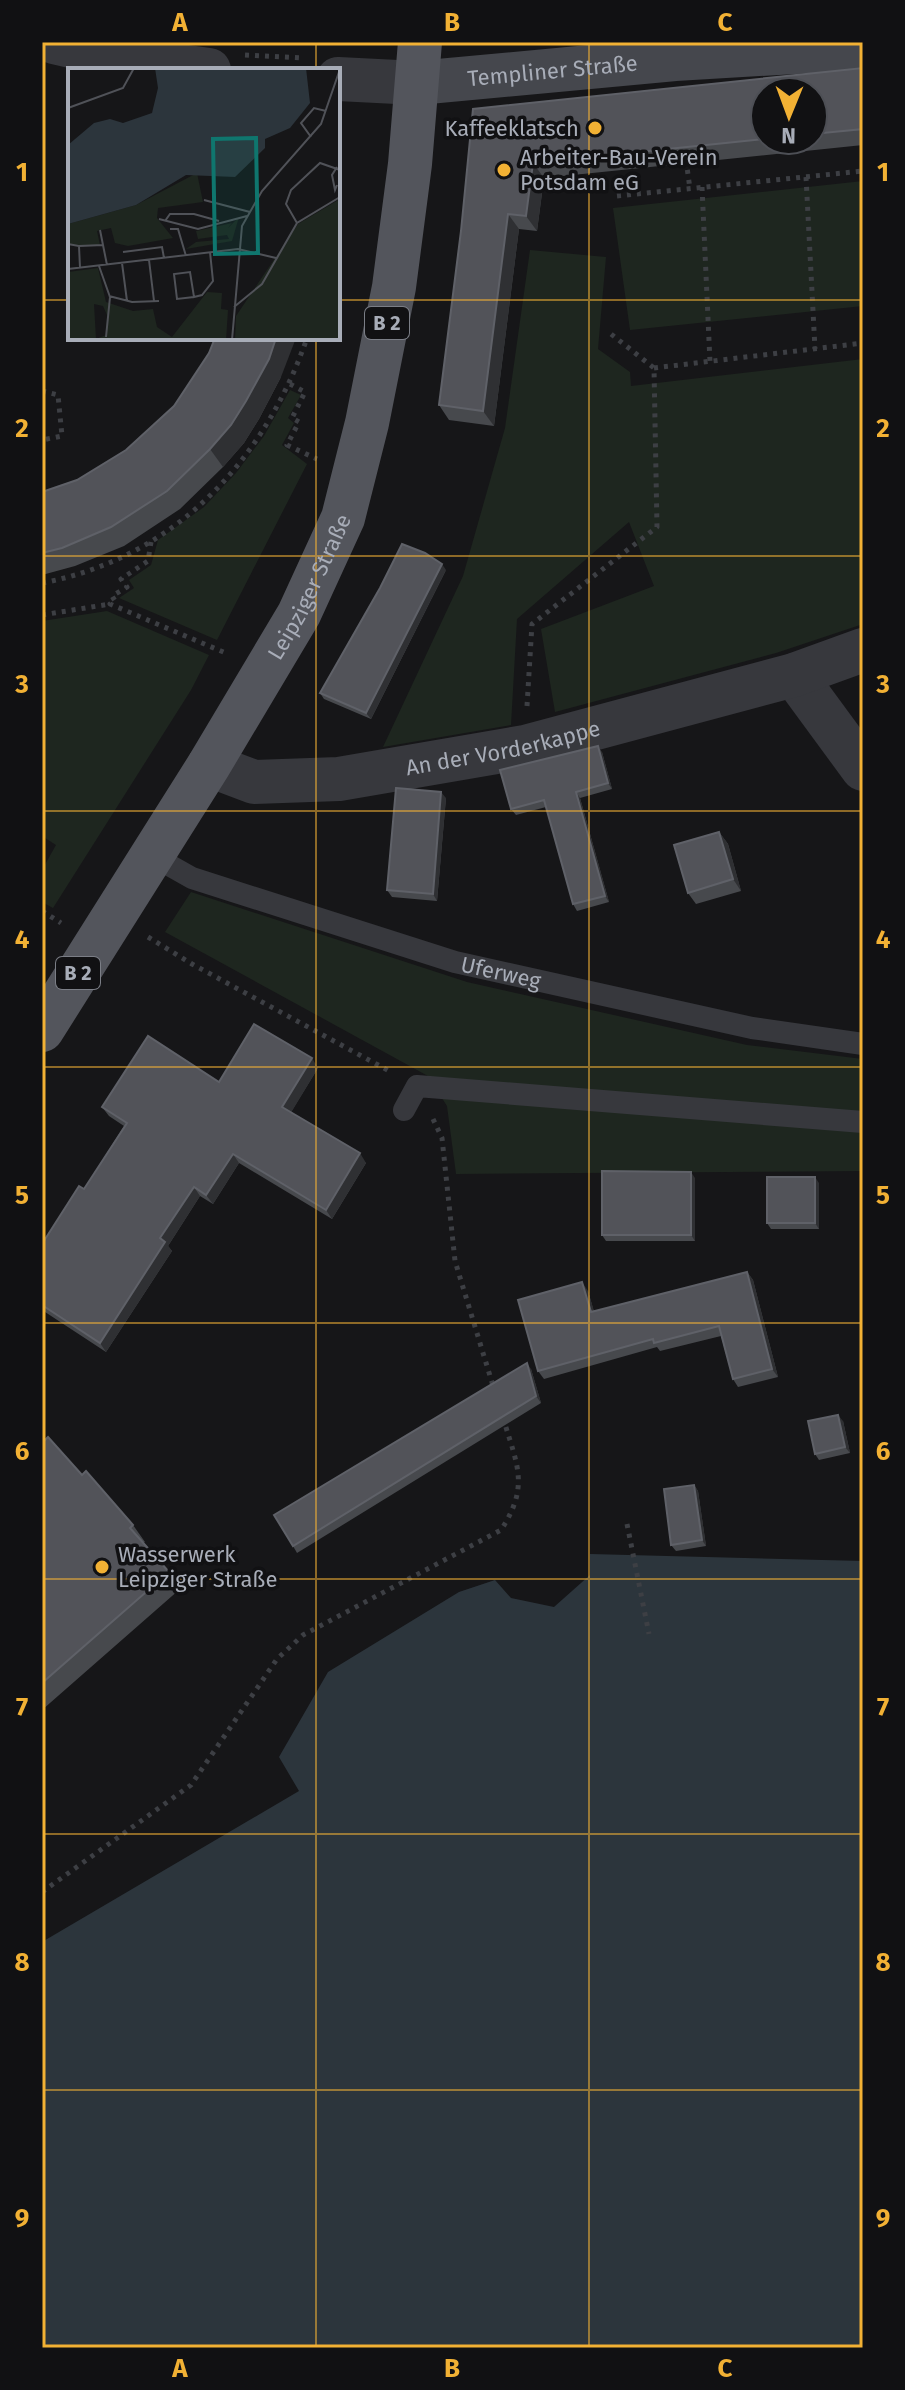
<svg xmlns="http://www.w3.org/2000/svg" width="905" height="2390" viewBox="0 0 905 2390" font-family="'Fira Sans',sans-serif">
	<rect width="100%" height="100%" fill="#161618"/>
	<!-- green -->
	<g fill="#1e261f">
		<polygon points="863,181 863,306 630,330 613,208"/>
		<polygon points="530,250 606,257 598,349 630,372 631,386 863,359 863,624 776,653 555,712 541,629 654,586 629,522 517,619 511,725 383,747 463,576 505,428"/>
		<polygon points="290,390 301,395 288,418 294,423 282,445 307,464 217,640 119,598 134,588 129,580 151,565 158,540 204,507 236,473 264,436"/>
		<polygon points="107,611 209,655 191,690 53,908 42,902 42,870 56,845 42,836 42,621"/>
		<polygon points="191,892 467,982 747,1045 863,1059 863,1171 456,1174 447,1106 428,1076 165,932"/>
	</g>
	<!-- water -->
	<polygon fill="#2c353c" points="590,1554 863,1561 863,2348 42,2348 42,1942 299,1791 279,1757 328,1672 459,1592 495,1580 511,1598 554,1607 590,1575"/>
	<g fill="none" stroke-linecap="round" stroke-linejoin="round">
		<!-- path -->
		<g stroke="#3d3f44" stroke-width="5" stroke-dasharray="4 6" stroke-linecap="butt">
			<polyline points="245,55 303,58"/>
			<polyline points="686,160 690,189"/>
			<polyline points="806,177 815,349"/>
			<polyline points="702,187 710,362"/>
			<polyline points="617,196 863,171"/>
			<polyline points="654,368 863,343"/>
			<polyline points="290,384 305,392 292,418 299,422 287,445 317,459"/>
			<polyline points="42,391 58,395 62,436 42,440"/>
			<polyline points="151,542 148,561 121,579 127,587 112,596 115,601 110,604 228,654"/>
			<path d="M42,583C174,558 264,462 307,338"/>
			<polyline points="42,615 110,604"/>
			<polyline points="527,706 532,624 657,527 654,368 611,334"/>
			<polyline points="42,911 61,923"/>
			<polyline points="148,937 192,964 391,1072"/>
			<polyline points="433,1119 442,1138 455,1261 494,1389"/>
			<polyline points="627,1524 649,1634"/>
			<path d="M42,1892L191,1785L277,1659L303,1635L501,1530C529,1487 518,1467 504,1421"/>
		</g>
		<!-- lane -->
		<g stroke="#37383d" stroke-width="22">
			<path id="s1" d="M153,856L192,878L455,962L752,1028L863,1044"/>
			<polyline points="404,1110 417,1086 863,1122"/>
		</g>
		<!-- street -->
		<g stroke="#37383d" stroke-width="44">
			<polyline points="54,42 123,58 209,70"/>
			<polyline points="338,79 417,83"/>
			<polyline points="794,675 863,769"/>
			<path id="s2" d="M209,765L254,782L339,779L525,747L794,675L863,650"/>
		</g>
		<!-- secondary -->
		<path stroke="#45474d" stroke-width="44" id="s3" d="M417,83L675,59L863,48"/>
		<!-- primary -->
		<path stroke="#53555c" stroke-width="44" id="s4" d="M42,1030L209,765L299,614L343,518L367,423L394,287L410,164L420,42"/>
	</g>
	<!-- wall -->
	<g fill="#47494d" fill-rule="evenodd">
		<polygon points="486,42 518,42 518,44"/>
		<path d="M863,68V145L544,178L537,231L519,229L494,426L449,420L439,405L461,231L473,109ZM765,92H813V140H765Z"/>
		<polygon points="281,377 259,419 244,443 223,467 180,509 124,546 75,566 42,575 42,492 77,480"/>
		<polygon points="446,570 371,719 324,699 320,693"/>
		<polygon points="602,752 612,789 580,798 609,902 577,911 573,904 546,807 516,815 511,809"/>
		<polygon points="446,798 437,901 392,897 387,890"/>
		<polygon points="719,832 728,844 741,891 696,904 688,893"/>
		<polygon points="318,1068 291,1112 366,1163 332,1219 239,1163 213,1204 200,1196 168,1246 172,1251 106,1352 42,1310 42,1244 84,1189 124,1126 109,1116 102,1107 219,1082"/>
		<polygon points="695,1178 695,1241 606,1241 602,1235"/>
		<polygon points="819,1183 819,1229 771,1229 767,1223"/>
		<polygon points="747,1272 753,1280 778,1377 738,1387 733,1379 721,1336 660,1351 657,1347 544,1379 538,1371 588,1291 594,1312"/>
		<polygon points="531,1369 541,1403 297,1553 293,1546"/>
		<polygon points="843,1421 850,1453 819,1460 815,1454"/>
		<polygon points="42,1443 82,1475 133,1525 145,1542 143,1543 169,1572 180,1589 42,1710"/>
		<polygon points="694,1485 698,1491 706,1546 676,1551 671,1545"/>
	</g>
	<!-- shaded-wall -->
	<g fill="#2f3033">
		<polygon points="533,163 544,178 537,231 526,216"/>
		<polygon points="508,214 519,229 494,426 483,411"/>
		<polygon points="276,338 296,338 281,377 259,419 244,443 223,467 210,449"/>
		<polygon points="442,564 446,570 371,719 366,713"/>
		<polygon points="598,746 602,752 612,789 608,783"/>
		<polygon points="441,792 446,798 437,901 433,894"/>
		<polygon points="576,792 580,798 609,902 605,896"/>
		<polygon points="719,832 728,844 741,891 733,879"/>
		<polygon points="312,1058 318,1068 289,1116 282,1107"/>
		<polygon points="360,1153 366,1163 332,1219 326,1210"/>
		<polygon points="233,1154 239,1163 213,1204 206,1195"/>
		<polygon points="691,1172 695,1178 695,1241 691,1235"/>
		<polygon points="815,1177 819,1183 819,1229 815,1223"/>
		<polygon points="194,1187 200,1196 168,1246 172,1251 106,1352 100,1343 160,1238"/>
		<polygon points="747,1272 753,1280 778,1377 772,1369"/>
		<polygon points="582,1282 588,1291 597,1321 591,1312"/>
		<polygon points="527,1363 531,1369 541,1403 536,1396"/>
		<polygon points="838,1415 843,1421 850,1453 845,1447"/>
		<polygon points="694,1485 698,1491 706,1546 702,1540"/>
	</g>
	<!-- building -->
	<g fill="#525359" stroke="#5f6168" stroke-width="2">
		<polygon points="863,68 863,129 813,134 813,92 765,92 765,139 533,163 526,216 508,214 483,411 439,405 461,231 473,109"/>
		<polygon points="215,338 276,338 269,359 246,401 231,425 210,449 167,491 111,527 62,548 42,553 42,492 77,480 126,450 174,406 209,353"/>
		<polygon points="402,544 425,553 442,564 366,713 320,693 380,588"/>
		<polygon points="598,746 608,783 576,792 605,896 573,904 544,800 511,809 500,770"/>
		<polygon points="396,788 441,792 433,894 387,890"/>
		<polygon points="719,832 733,879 688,893 674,845"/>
		<polygon points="254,1024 312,1058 282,1107 360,1153 326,1210 233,1154 206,1195 194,1187 160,1238 165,1242 100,1343 42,1305 42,1244 79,1186 84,1189 127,1123 102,1107 148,1036 219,1082"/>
		<polygon points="602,1171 691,1172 691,1235 602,1235"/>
		<rect x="767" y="1177" width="48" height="46"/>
		<polygon points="747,1272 772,1369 733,1379 719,1326 654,1343 653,1339 538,1371 518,1300 582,1282 591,1312"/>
		<polygon points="527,1363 536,1396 293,1546 274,1515"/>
		<polygon points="838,1415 845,1447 815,1454 808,1421"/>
		<polygon points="48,1437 82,1475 86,1471 133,1525 130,1528 169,1572 42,1683 42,1443"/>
		<polygon points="694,1485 702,1540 671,1545 664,1489"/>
	</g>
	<!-- grid -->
	<path fill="none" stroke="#f2b134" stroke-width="2" stroke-opacity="0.55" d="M316,42V70M589,42V2348M42,300H70M338,300H863M316,338V2348M42,556H863M42,811H863M42,1067H863M42,1323H863M42,1579H863M42,1834H863M42,2090H863"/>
	<!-- markers -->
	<g fill="#f2b134" stroke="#111113" stroke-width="3">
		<circle cx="595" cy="128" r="8"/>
		<circle cx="504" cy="170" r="8"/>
		<circle cx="102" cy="1567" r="8"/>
	</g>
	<g text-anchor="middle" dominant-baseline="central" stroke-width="7" stroke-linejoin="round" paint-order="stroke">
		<!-- shield labels -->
		<g fill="#111113" stroke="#7b7e86" stroke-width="2">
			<rect x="365" y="307" width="44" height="32" rx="6"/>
			<rect x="56" y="957" width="44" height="32" rx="6"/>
		</g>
		<g font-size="20" font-weight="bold" fill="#a8adb8">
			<text x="387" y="323">B 2</text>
			<text x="78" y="973">B 2</text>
		</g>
		<!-- street labels -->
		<g font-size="22" fill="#a8adb8" stroke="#111113">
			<text stroke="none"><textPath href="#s3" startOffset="136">Templiner Straße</textPath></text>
			<text stroke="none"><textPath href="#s4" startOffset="518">Leipziger Straße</textPath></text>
			<text stroke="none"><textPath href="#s2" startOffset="300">An der Vorderkappe</textPath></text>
			<text stroke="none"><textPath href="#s1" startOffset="368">Uferweg</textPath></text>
		</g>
		<!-- poi labels -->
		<g font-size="22" fill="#a8adb8" stroke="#111113" text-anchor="start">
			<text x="579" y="128" text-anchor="end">Kaffeeklatsch</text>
			<text x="520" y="157">Arbeiter-Bau-Verein<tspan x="520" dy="25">Potsdam eG</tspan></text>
			<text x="118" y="1554">Wasserwerk<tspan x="118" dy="25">Leipziger Straße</tspan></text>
		</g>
	</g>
	<!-- overview -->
	<g transform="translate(68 68)">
		<rect width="272" height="272" fill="#161618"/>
		<path d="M129,105L135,134L90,140L89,150L105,170L60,178L47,175L43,160L29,163L32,177H2L0,156L68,137ZM272,131V272H167L168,248L230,156ZM171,149L164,173L118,181L128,174L161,171L159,167L130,171L128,163L164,155L160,160ZM30,200L38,234L65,243L85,241L89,259L104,269L139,224L154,225L153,241L160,242L158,272H0V204ZM26,236L35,238L39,247L38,267L28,271Z" fill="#1e261f" fill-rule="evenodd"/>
		<path d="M87,0H238L242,35L222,60L197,71V80L167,109L118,107L68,137L0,156V77L26,55L42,51L55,55L84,45L90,20Z" fill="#2c353c"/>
		<path fill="none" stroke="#505258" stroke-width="2" d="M0,40L55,20L66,0M243,69L233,55L246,40L258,43M269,117L267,122L264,107L269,99M136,132L182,144M91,151L130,161L179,148M97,153L102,146H126L151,153M229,155L218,136L223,122L252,95L272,102M102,161H110L118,188M32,162L39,197M0,176L11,178L12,200M11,178L35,177M55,184L94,179L96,190M81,192L86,233M54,195L59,233M31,198L42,229L38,269M0,201L170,181L208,190M41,228L64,234L91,233M126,229L109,231L106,206L122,204L126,229L134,227L145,213L142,184M166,239L194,216L229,155L272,129M164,272L174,158L194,123L253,56L272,1"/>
		<path fill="#0f766e" fill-opacity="0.15" stroke="#0f766e" stroke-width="4" d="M188,70L190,185L147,186L145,71Z"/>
		<rect width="272" height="272" fill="none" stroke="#a8adb8" stroke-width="4"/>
	</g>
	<!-- border -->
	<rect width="905" height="2390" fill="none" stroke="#111113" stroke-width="88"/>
	<!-- north arrow -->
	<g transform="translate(789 116) rotate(181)"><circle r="38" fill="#111113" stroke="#4d4f55" stroke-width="2"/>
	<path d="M0-6L14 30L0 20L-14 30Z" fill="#f2b134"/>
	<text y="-12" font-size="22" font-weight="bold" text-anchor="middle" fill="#a8adb8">N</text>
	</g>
	<rect x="44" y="44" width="817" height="2302" fill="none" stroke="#f2b134" stroke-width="3"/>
	<g font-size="26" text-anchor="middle" font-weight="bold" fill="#f2b134">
		<text x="180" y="31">A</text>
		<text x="452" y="31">B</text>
		<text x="725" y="31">C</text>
		<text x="22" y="181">1</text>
		<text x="883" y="181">1</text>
		<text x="22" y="437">2</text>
		<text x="883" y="437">2</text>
		<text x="22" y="693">3</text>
		<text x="883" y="693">3</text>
		<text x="22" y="948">4</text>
		<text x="883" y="948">4</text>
		<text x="22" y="1204">5</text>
		<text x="883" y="1204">5</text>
		<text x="22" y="1460">6</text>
		<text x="883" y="1460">6</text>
		<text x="22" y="1716">7</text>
		<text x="883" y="1716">7</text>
		<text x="22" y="1971">8</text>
		<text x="883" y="1971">8</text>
		<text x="22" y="2227">9</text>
		<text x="883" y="2227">9</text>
		<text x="180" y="2377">A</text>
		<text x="452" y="2377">B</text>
		<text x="725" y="2377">C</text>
	</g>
</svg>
